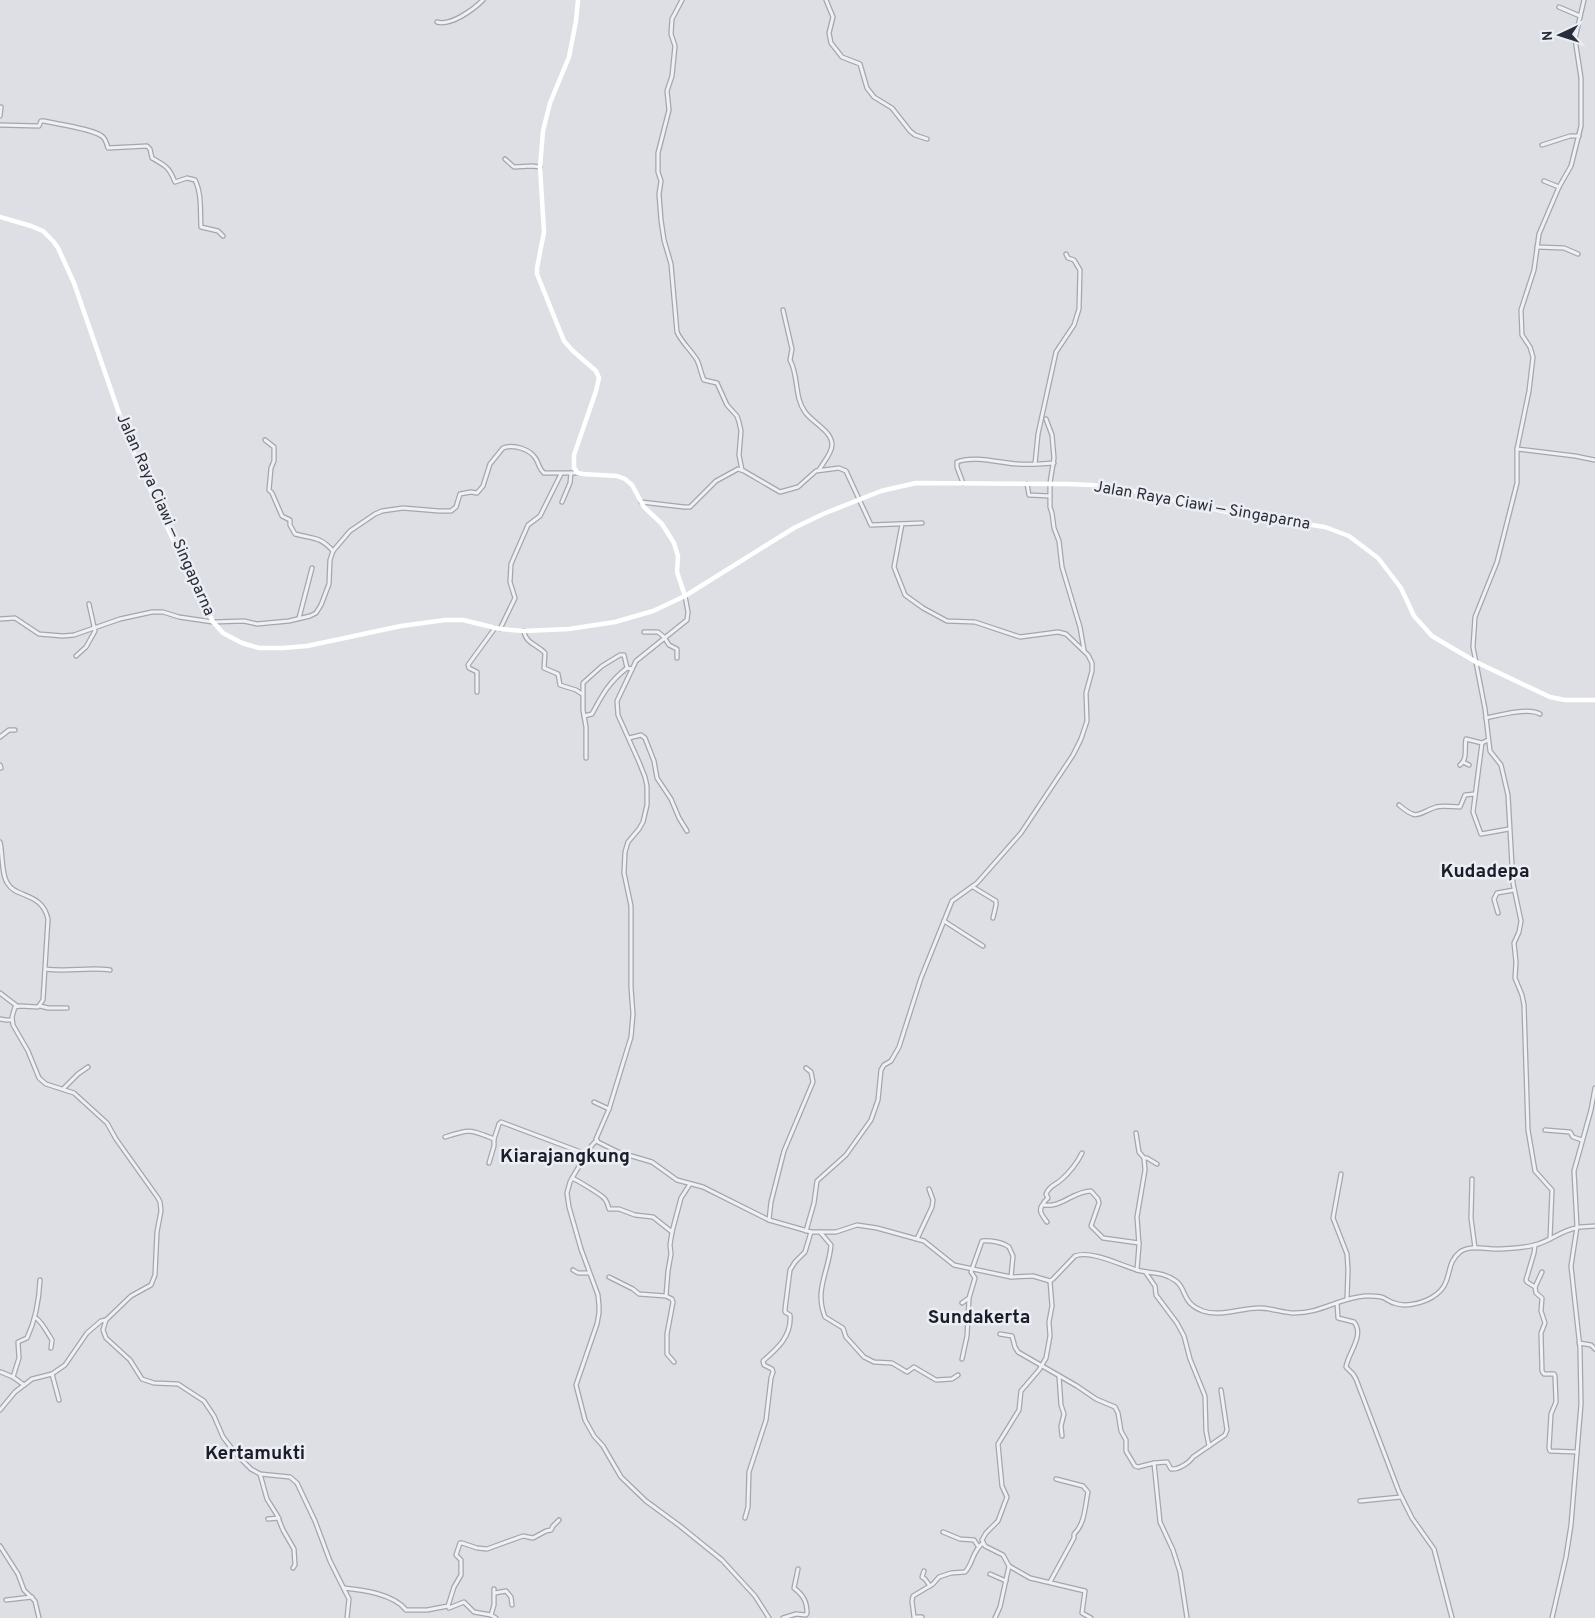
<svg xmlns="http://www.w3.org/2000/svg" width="1595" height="1618" viewBox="0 0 1595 1618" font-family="Overpass,sans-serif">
	<rect width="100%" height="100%" fill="#dddfe5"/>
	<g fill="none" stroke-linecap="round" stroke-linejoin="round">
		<!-- minor casing -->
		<g stroke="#a3a6ae" stroke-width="5.5">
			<g id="minor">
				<path d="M682,0L672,19L671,34L675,46L672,76L667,91L669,110L658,153V172L661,181L659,194L661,220L664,240L671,264L677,332C682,343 691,350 697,360C700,366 701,374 704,380L717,383L727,405L737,416L739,422L741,431L739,455L742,470"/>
				<polyline points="826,0 833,17 829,33 831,43 842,57 860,64 867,88 874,97 892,108 910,131 915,135 927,139"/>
				<polyline points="1559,7 1580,16"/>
				<path d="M437,22C451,26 473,10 483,0"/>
				<polyline points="0,116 1,107"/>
				<path d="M0,125L39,126L41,121H44C56,124 95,129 103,137C106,140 107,145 108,148L147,146L150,149L152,158C166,166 169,167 175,182L187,178L195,180C202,194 200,211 201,227L218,231L223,236"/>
				<polyline points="1542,145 1570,136 1579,136"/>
				<polyline points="505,159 514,167 532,166 540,167"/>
				<polyline points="1544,181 1559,187"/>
				<polyline points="1537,247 1564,248 1578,254"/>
				<path d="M783,310L792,349L790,360C799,376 794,397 805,412C813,423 832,431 832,445C832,453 823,463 819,470"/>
				<polyline points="1046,419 1052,435 1054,458 1050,483 1050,507 1052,513 1054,528 1059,541 1062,567 1080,627 1084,650"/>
				<path d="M265,440L274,447V461L271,468L269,490L272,493L282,516L290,520V525L295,534C313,539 320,536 333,551"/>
				<polyline points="1517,449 1575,456 1595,460"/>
				<polyline points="1035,464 1038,434 1056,352 1074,325 1079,309 1080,270 1074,260 1068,258 1066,254"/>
				<path d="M963,483L957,467V462C972,455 1001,463 1017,464C1030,465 1042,464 1054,463"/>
				<polyline points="1027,484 1029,495 1050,496"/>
				<polyline points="562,502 570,483 571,473"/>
				<polyline points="641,502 684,507 690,507 716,481 738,469 744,471 780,492 798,487 816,471 839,468 846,471 871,525 922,523"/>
				<path d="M685,596L688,612L687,620L636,661L617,701L618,715L639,762L645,777L647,786V805L643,822L639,829L628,842L625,852L624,873L631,906V987L633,1014L631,1037L609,1109L596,1139L598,1142L618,1152L652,1162L677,1180L703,1187L769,1220L811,1232H836L857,1225L877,1228L924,1241L954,1265L1011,1277L1033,1276L1050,1281L1053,1279L1075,1256C1092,1250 1120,1265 1137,1270C1151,1274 1162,1271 1176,1281C1187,1289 1181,1303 1203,1311C1220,1317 1241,1308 1259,1308C1270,1308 1281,1312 1292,1313C1321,1314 1338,1298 1365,1296C1371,1296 1378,1295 1384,1298C1388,1300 1390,1302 1394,1303C1404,1307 1418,1304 1427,1300C1457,1286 1442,1266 1460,1252C1470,1244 1489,1250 1501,1249C1512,1248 1527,1248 1538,1244C1551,1240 1563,1230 1576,1228C1582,1226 1589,1227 1595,1226"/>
				<polyline points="299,618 312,568"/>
				<path d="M0,619L15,618L39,634L63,636L74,635L120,619L152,612H163L179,617L213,622L244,621L257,624L289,621L310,616L316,613L321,605L329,584L330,560L333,551L350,531L375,514L382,511L403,508L439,511H451L456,507L460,494L471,492L477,493L483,486L490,464L503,448C514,444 530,449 536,459C539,464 539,469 544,473H578"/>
				<polyline points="500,629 515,598 510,582 511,564 528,525 540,516 561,474"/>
				<path d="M524,631C525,643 538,645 545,653L544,668L558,674L560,685L576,690L582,694"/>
				<polyline points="644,632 658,632 664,637 669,645 677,649 677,658"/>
				<polyline points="76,656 86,647 95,631 89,604"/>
				<polyline points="477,692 477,672 469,668 468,665 495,628"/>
				<path d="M584,716L592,714C602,695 609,682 627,668L632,669"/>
				<path d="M1486,718C1499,715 1529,707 1540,714"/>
				<polyline points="0,737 9,730 15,730"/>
				<polyline points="629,738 641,735 645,738 654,761 657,778 671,799 679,818 687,831"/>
				<polyline points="1488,740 1482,743 1473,812 1481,834 1509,829"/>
				<polyline points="586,758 586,727 583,710 583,683 602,666 620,655 624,655 627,668"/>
				<polyline points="1463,762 1469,765"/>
				<polyline points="0,765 1,768"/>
				<path d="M1460,765C1468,759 1464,748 1466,739L1482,743"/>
				<path d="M1399,805C1418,821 1416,814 1436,807C1443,805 1452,807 1460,807L1465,795L1475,794"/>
				<path d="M0,842C3,854 1,875 8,884C16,898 42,892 48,919L43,1000L38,1007L20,1006L15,1007L12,1017L13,1025L28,1051L39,1078L46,1084L74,1093L107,1123L116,1139L158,1198L160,1202L161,1211L157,1232L155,1275L151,1285L131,1296L106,1320L103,1330L106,1338L130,1360L142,1379L154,1383L178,1384L204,1401L214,1416L223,1437L236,1454L251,1469L260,1474L290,1477L297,1483L315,1521L330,1561L349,1599L347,1618"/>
				<polyline points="973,887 996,901 996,905 993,918"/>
				<polyline points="1498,913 1494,899 1497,893 1514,890"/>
				<polyline points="944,921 983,946"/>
				<path d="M46,969C67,972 89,967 110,970"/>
				<polyline points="0,993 17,1006"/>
				<polyline points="40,1006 48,1008 67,1008"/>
				<polyline points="0,1019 6,1020 12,1020"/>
				<polyline points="63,1089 78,1074 88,1067"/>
				<polyline points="594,1102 609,1109"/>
				<polyline points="1545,1130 1570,1132 1573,1137 1582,1140"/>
				<polyline points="1136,1133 1139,1152 1144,1158"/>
				<path d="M445,1137C469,1129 470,1129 494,1139L499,1124L501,1122L586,1154"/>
				<polyline points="597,1140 592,1145 575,1173 570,1182 567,1193 569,1207 581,1249 598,1295 599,1306 599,1313 597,1324 576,1385 585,1420 594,1436 603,1446 621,1477 646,1501 680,1526 722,1560 755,1596 769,1618"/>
				<path d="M1082,1153C1077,1163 1069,1173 1061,1180C1054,1186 1050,1185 1046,1194L1048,1198L1044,1202V1205C1061,1208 1074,1191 1091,1191L1098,1199L1099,1203L1091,1226L1103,1238L1139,1243"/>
				<polyline points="489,1163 494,1146 494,1139"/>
				<polyline points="1341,1174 1333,1218 1347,1254 1348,1270 1347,1299"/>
				<path d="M572,1178C577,1180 600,1194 604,1198C607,1201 608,1205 609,1209H619L635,1215L653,1217L672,1232L681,1198L690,1184"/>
				<polyline points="1472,1179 1471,1218 1475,1248"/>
				<path d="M1043,1204C1037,1211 1043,1216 1047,1222"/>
				<polyline points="769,1220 771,1202 784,1151 813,1082 811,1072 806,1068"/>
				<polyline points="806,1231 814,1203 817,1181 846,1155 871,1120 878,1100 881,1070 884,1065 891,1061 899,1047 921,978 952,901 977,883 1021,833 1073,755 1081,739 1087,721 1086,693 1092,671 1092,663 1088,655 1066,634 1058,632 1020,637 975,622 947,621 923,608 905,595 894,567 902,524"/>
				<path d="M820,1232L831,1245C829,1271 814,1290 825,1317L843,1328L846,1337L864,1357L874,1362L892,1363L907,1372L914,1367L936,1380L952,1379L958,1375"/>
				<polyline points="917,1239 932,1207 933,1200 929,1189"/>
				<polyline points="1550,1239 1552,1190 1535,1171 1528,1130 1524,1005 1522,995 1515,978 1516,962 1514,943 1519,932 1521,921 1513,883 1508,795 1501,765 1490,751 1485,709 1473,647 1475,617 1497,562 1517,483 1517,449 1529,391 1533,357 1530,347 1522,335 1521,310 1534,270 1539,234 1559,187 1571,166 1581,126 1581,78 1575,39 1584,0"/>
				<polyline points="1535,1245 1534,1253 1526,1280 1527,1282 1535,1287 1536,1293 1542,1298 1541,1311 1545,1323 1541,1333 1542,1371 1544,1374 1554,1374 1555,1376 1556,1402 1551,1414 1549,1448 1550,1451 1577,1452"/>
				<polyline points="573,1270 578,1273 589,1273"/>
				<polyline points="1137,1270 1139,1245 1137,1217 1145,1170 1144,1158 1147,1158 1157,1164"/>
				<polyline points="1146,1273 1155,1286 1156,1295 1177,1323 1184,1336 1190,1359 1205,1396 1206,1431 1209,1446"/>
				<polyline points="609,1277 633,1289 639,1294 666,1296 672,1299 673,1302 667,1334 667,1354 674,1362"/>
				<polyline points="1535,1287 1542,1272"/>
				<polyline points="666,1296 668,1271 671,1254 670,1245 672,1232"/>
				<path d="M962,1303L969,1298L975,1278L971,1272L982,1241C990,1240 1002,1242 1009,1247L1013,1256L1011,1277"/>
				<path d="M1337,1303L1338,1318L1354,1322C1365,1335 1348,1353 1346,1367L1353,1374L1356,1379L1399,1492L1412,1518L1434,1549L1452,1618"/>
				<path d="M36,1318C42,1322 48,1334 52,1340L51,1348"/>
				<polyline points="1000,1334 1012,1336 1015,1347 1018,1352 1077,1386 1096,1399 1115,1407 1118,1413 1121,1431 1126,1440 1126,1451 1135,1466 1138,1467 1154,1463 1160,1522 1173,1550 1180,1572 1187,1618"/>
				<polyline points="1579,1343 1591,1345 1595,1349"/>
				<polyline points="962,1359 967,1336 969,1299"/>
				<polyline points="1,1372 13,1377 24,1385"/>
				<polyline points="52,1374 59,1400"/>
				<polyline points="1059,1376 1061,1405 1064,1414 1061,1426 1062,1436"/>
				<path d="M13,1377L19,1358L18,1342L27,1338C36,1319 39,1302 40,1280"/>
				<polyline points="0,1410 15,1392 32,1379 52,1374 65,1365 87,1333 101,1321 106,1320"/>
				<path d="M1154,1463L1167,1462L1171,1469C1178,1470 1189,1463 1193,1457L1225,1435L1227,1430L1221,1390"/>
				<polyline points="260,1474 267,1499 277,1515 283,1530 294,1549 295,1565 293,1568"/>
				<polyline points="1360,1501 1401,1497"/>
				<path d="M745,1518L748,1507L749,1472L766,1420L771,1378L773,1372L772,1369L764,1365L763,1361C777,1349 792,1336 790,1315L785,1312V1309L790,1270L795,1262L805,1252L811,1232"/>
				<polyline points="268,1519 279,1518"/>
				<polyline points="943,1532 960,1539 974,1540 978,1546"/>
				<polyline points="0,1546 18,1574 24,1590 35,1601 39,1618"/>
				<polyline points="1009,1566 1030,1578 1085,1591 1082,1613 1091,1618"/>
				<polyline points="924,1571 922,1577 925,1579 930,1586"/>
				<polyline points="990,1574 1006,1581"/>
				<path d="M1050,1582L1074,1538V1534C1085,1524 1085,1506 1088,1492L1083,1486L1056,1479"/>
				<path d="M344,1588C363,1590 394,1594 406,1610H427L448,1606L454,1587L461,1575V1560L456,1555L460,1543H462L477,1548L487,1549L523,1536L533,1538L546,1531L551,1530L553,1526L559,1520"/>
				<polyline points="495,1593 506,1591 511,1597 512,1605"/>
				<polyline points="6,1600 32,1597"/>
				<polyline points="448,1606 449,1608 464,1602 474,1612 491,1615 494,1605 494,1589"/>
				<polyline points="491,1615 496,1618"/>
				<path d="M922,1617H914L912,1601L913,1596L933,1584L939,1577L951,1573L965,1572C973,1564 972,1551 983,1543"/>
				<path d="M783,1618L796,1614L806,1615L807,1613C807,1601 803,1595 794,1588L798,1569"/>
				<polyline points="995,1618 1000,1607 1009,1566 1003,1555 985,1546 982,1540 986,1533 998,1521 1007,1497 1002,1486 998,1444 1019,1410 1021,1391 1039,1370 1046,1358 1050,1336 1049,1322 1052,1306 1050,1281"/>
				<polyline points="1552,1618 1566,1557 1571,1525 1581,1404 1580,1348 1571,1266 1577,1227 1574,1171 1591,1110 1595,1088"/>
			</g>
		</g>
		<!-- minor -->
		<use href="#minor" stroke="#eff0f4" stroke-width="3"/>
		<!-- secondary -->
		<g stroke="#fff" stroke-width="4.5">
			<polyline points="578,0 576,21 569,57 550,103 543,131 540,167 544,232 537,268 537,274 564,341 573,351 596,371 599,378 596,391 574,455 574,468 578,473 583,474 617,476 625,479 632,485 644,507 662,524 674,543 678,556 677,572 685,596"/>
			<polyline points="0,217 31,226 43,231 53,241 58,248 74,283 129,442 170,533 213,622 223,633 242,643 259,648 283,648 307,646 401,626 445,620 463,620 500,629 524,631 569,629 615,622 653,611 685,596 794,528 823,514 881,491 916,483 1067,484 1092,485 1128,490 1227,512 1325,527 1349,536 1378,558 1401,588 1414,616 1432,636 1476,662 1550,697 1565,700 1595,700"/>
		</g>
	</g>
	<g text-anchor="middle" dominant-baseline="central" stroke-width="5" stroke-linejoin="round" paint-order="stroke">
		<!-- street labels -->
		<g font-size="16" fill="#282d3a" stroke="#eceef3">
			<text transform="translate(1202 506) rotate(10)">Jalan Raya Ciawi — Singaparna</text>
			<text transform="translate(165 515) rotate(66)">Jalan Raya Ciawi — Singaparna</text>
		</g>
		<!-- quarter labels -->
		<g font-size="19" font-weight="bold" fill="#1a1e2b" stroke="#eceef3">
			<text x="1485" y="872">Kudadepa</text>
			<text x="565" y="1157">Kiarajangkung</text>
			<text x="979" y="1318">Sundakerta</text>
			<text x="255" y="1454">Kertamukti</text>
		</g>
	</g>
	<!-- north arrow -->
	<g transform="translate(1560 35) rotate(266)" stroke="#eceef3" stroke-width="4" paint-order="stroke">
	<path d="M0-4L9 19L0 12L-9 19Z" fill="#282d3a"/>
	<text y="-8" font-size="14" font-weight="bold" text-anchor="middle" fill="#282d3a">N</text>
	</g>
</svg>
